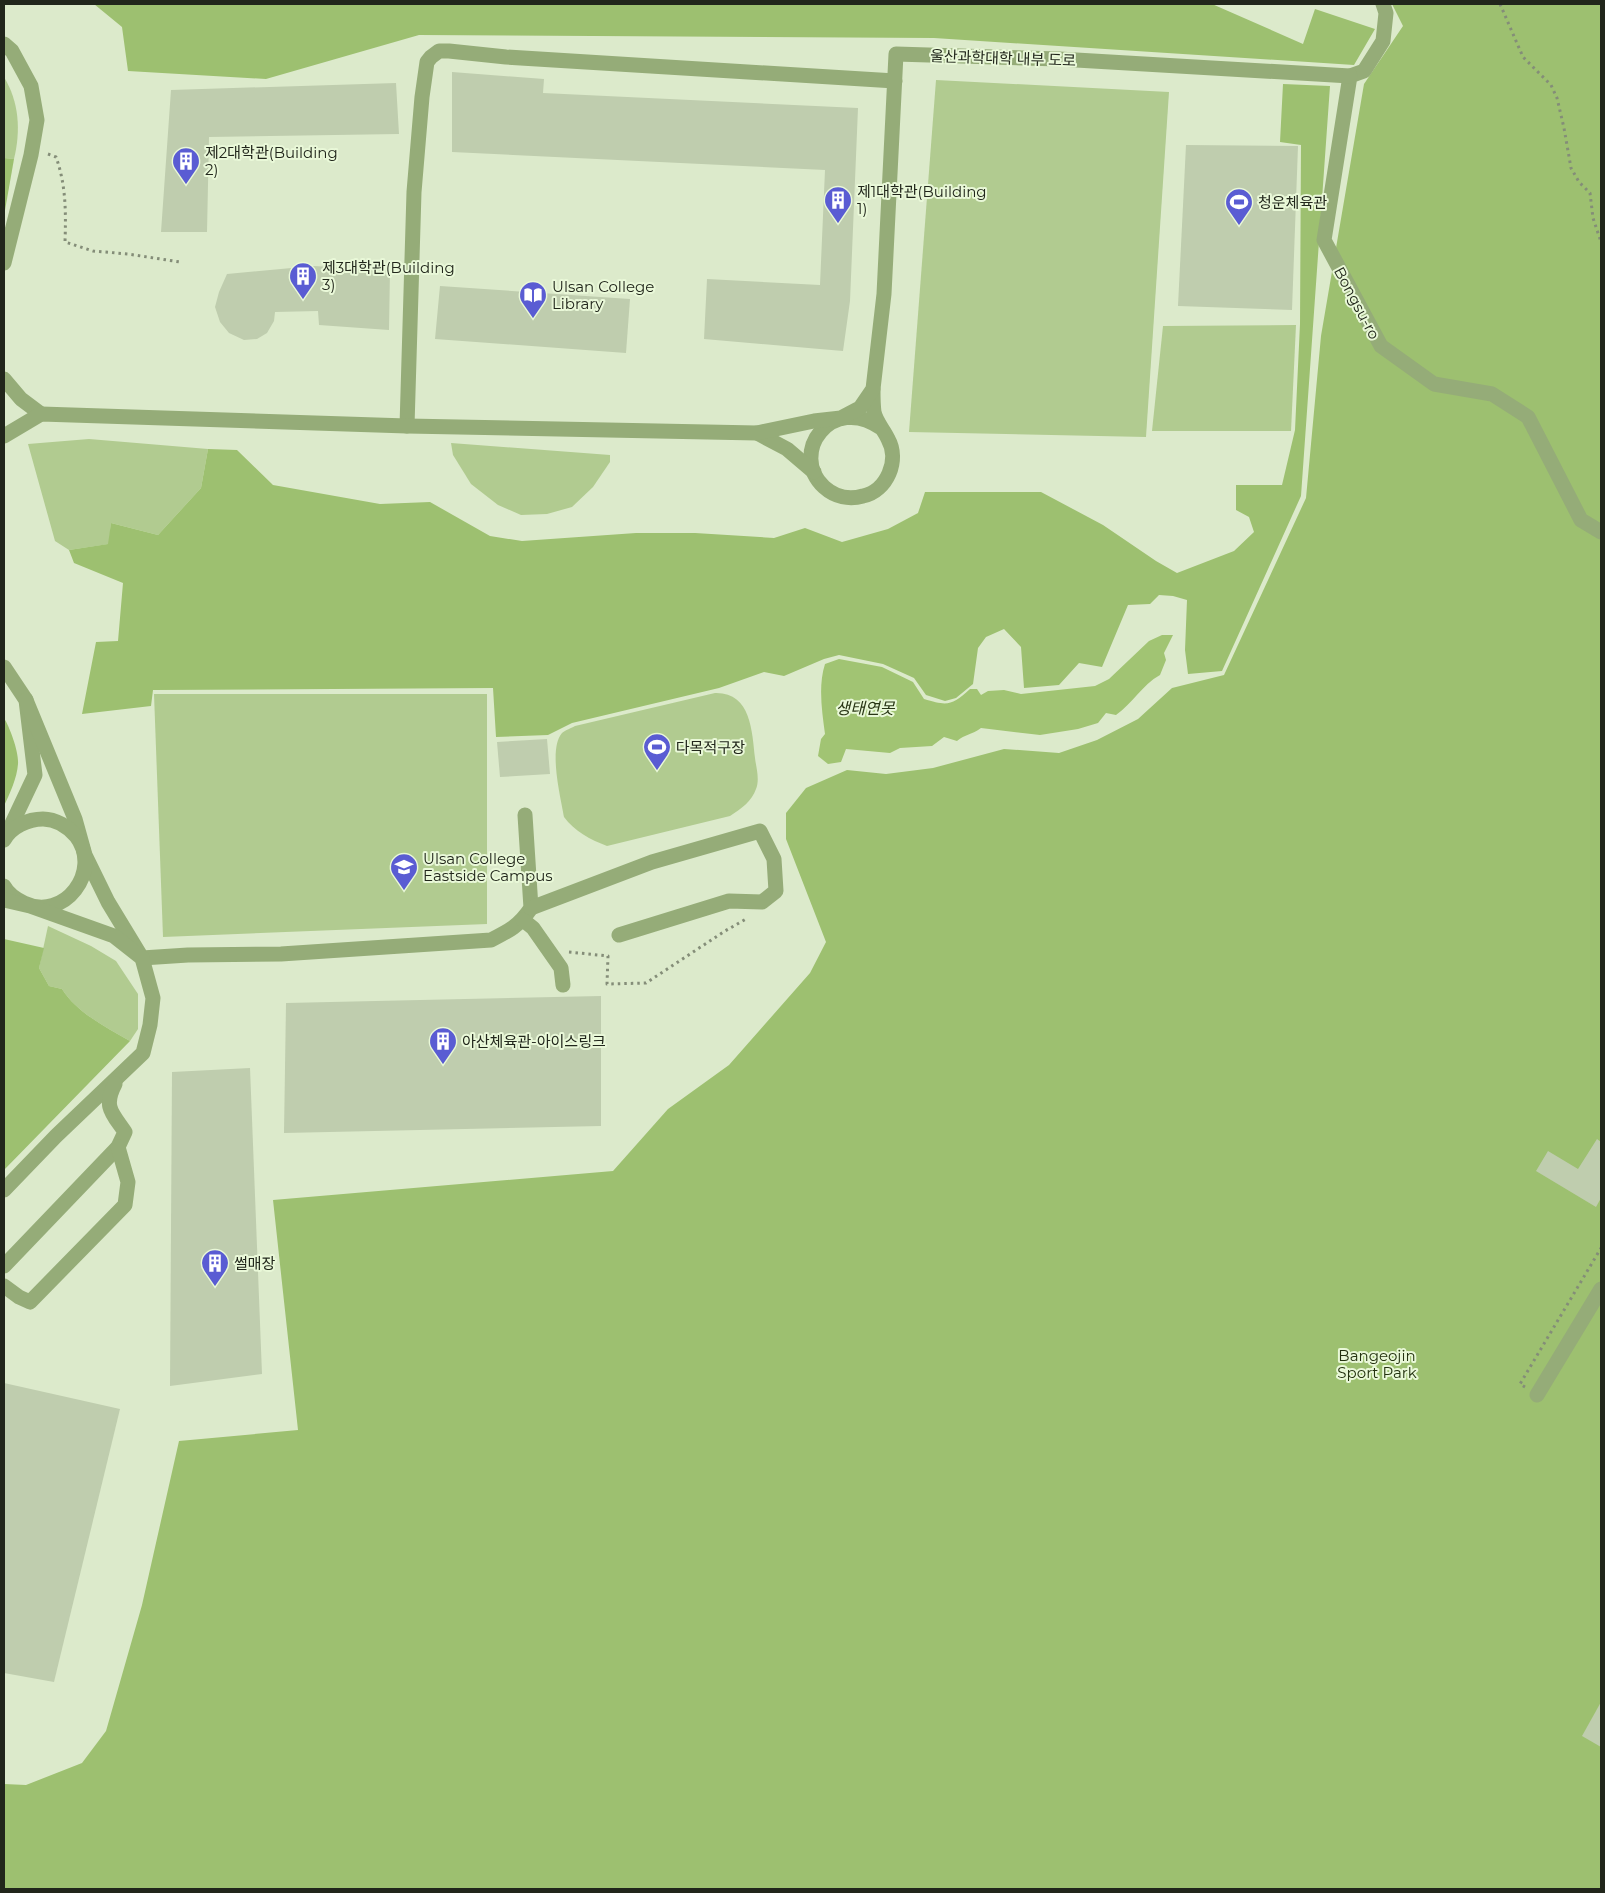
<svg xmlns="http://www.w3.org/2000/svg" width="1605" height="1893" viewBox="0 0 1605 1893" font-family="Montserrat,'Noto Sans KR',sans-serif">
	<rect width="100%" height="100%" fill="#dceacb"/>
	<!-- green -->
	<g fill="#b1cb90">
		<path d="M4,77C19,102 21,130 14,159L4,158Z"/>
		<polygon points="936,80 1169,92 1146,437 909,432"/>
		<polygon points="1296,325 1291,431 1152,431 1163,326"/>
		<polygon points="89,439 208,449 201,488 158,535 111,523 109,544 69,550 55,541 28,444"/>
		<polygon points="451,443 610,455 610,462 593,487 572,507 547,514 521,515 498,505 471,484 453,455"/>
		<path d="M715,693C751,692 752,731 755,758C756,767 760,779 756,789C752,801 741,809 730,816L607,846C591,840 574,831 564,817C561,798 548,749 562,733C565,730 572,728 575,726Z"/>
		<polygon points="154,694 487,694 487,924 163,937"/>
		<path d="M48,926L91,946L116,961L138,994V1029L130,1041C106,1027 77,1013 62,989L49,986L39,968Z"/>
	</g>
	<!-- forest -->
	<g fill="#9dc070">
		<polygon points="94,4 1212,4 1303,44 1315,9 1375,29 1354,65 934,38 419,35 266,79 128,71 122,27"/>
		<polygon points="1392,4 1601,4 1601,1889 4,1889 4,1784 26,1785 82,1763 106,1731 142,1605 179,1441 298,1430 273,1200 613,1171 668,1109 729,1065 810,973 826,942 786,839 786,813 806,788 847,770 886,774 933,768 1004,749 1059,753 1097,740 1138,719 1172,688 1224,675 1306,498 1321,336 1364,84 1403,26"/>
		<polygon points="1283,84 1330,86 1301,496 1222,671 1188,674 1185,650 1187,600 1173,596 1159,595 1150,604 1128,605 1102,667 1079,663 1059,685 1024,688 1021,647 1004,629 986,637 978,648 973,684 956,698 945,701 926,695 914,678 883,664 839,655 824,659 784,676 764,672 719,688 572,723 548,735 496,737 493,688 153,690 151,706 82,714 96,642 118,641 123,583 74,563 69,550 108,544 111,523 158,535 201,488 208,449 237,450 273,485 380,504 430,502 490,536 522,541 636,533 695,533 774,538 805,528 842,542 888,529 918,513 925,492 1041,492 1103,525 1156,561 1177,573 1234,551 1254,532 1249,517 1236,510 1236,485 1282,485 1295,430 1300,324 1301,145 1280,142"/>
		<polygon points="4,158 14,159 4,216"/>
		<path d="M4,718C10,728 19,752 18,764C17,778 10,793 4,806Z"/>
		<path d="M4,939L44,948L39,968L49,986L62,989C77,1013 106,1027 130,1041L4,1170Z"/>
	</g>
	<!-- water -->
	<path fill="#a1c473" d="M1162,635H1173L1164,653L1166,660L1160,675C1142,685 1133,703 1116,715L1106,713L1098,723L1078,729L1040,735L981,728C972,735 965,734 957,741L944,737L932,746L900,748L890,753L846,749L841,762L828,764L818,756L821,739L825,734C822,711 818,686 825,664L839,659L882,667L913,682L924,699C947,706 952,706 970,689H977L981,695L988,691L1004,690L1021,694L1095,686L1109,679L1149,641Z"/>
	<!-- building -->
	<g fill="#bfcdae">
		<polygon points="452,72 544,79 543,93 858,108 850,301 843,351 704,339 707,279 820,285 825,170 452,152"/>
		<polygon points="396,83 399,134 209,137 207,232 161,232 171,90"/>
		<polygon points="1186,145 1298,146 1292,310 1178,306"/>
		<polygon points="313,266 390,270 389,330 319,325 318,311 275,312 274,321 267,333 257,339 244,340 229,333 220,322 215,307 219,292 227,274"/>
		<polygon points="440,286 630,299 626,353 435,339"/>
		<polygon points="547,739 550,774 500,777 497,742"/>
		<polygon points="601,996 601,1126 284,1133 286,1003"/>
		<polygon points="250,1068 262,1374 170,1386 172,1072"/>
		<polygon points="1597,1139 1601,1142 1601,1198 1596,1207 1536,1171 1548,1151 1578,1169"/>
		<polygon points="4,1383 120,1409 54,1682 4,1673"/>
		<polygon points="1601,1702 1601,1747 1582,1736"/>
	</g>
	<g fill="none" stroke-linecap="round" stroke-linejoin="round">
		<!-- path -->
		<g stroke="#848d78" stroke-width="3" stroke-dasharray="2.5 4" stroke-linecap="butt">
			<polyline points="1500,4 1523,57 1551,85 1557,98 1564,128 1571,168 1579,182 1590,193 1593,218 1601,242"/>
			<path d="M48,154L56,157C66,185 66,212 65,242L93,251L128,254L180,262"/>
			<polyline points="569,952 608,956 607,984 646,983 725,931 746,919"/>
			<polyline points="1525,1387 1520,1384 1601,1248"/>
		</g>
		<!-- minor -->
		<g stroke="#95ac78" stroke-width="15">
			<polyline points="1383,4 1386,13 1383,41 1364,71 1350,76 1324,240 1381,346 1434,384 1492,394 1528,417 1581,520 1601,532"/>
			<polyline points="4,44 12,51 31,86 37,120 31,155 4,263"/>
			<polyline points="4,379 21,399 41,414"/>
			<path d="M873,389C873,396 873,405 874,412C876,422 884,430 888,439C900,460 887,491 863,496C849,500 835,497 824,487C788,453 832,393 881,428"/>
			<polyline points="407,426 414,192 422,97 427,62 431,57 439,51 449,51 506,57 895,81"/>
			<polyline points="757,433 787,449 814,472"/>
			<polyline points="4,436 41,414 407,426 757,433 814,421 841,418 860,408 873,389 884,294 896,54 1059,59 1350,76"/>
			<polyline points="4,667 26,700 35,775 8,832"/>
			<path d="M26,700L75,819L85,855L108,902L142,958L188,955L281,954L491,940C509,931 519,926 531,908L525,815"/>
			<path d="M4,840C11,827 28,819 43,819C56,819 68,827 76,836C103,871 64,922 24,903C16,899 8,894 4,886"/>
			<polyline points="4,900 30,906 114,936 142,958 153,998 150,1025 143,1053 56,1136 4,1190"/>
			<polyline points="531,908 652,862 760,831 774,859 776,891 762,902 729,901 619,935"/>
			<polyline points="523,920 533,928 561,968 563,985"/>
			<path d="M4,1266L118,1147L125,1132C112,1113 103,1107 115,1084"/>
			<polyline points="4,1286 19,1297 30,1302 125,1205 128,1182 118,1147"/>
			<polyline points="1537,1395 1601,1289"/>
		</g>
	</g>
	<!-- icons -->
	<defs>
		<g id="building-pin" transform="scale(1.4375)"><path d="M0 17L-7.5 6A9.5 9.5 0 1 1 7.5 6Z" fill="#5a5cd3" stroke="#e9f8d8"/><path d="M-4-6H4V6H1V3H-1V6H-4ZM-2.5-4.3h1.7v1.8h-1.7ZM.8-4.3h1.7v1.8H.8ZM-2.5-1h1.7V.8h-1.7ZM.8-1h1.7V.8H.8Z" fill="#fff"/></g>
		<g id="stadium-pin" transform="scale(1.4375)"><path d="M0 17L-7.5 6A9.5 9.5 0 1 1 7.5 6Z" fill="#5a5cd3" stroke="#e9f8d8"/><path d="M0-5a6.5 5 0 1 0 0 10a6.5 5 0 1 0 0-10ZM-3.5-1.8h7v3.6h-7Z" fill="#fff"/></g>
		<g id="library-pin" transform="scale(1.4375)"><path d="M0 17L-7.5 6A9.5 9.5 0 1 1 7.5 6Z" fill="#5a5cd3" stroke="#e9f8d8"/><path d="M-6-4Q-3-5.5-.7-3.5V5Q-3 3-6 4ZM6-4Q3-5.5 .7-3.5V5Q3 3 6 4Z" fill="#fff"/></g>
		<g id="university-pin" transform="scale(1.4375)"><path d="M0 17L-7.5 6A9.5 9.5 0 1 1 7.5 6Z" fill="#5a5cd3" stroke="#e9f8d8"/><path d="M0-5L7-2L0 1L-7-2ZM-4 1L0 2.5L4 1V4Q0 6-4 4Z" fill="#fff"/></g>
	</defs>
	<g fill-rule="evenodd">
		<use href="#building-pin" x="186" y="161"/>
		<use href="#building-pin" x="838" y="200"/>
		<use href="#stadium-pin" x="1239" y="202"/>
		<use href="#building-pin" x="303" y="276"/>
		<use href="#library-pin" x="533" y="295"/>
		<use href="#stadium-pin" x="657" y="747"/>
		<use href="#university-pin" x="404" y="867"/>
		<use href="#building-pin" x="443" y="1041"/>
		<use href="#building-pin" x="215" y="1263"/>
	</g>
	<g text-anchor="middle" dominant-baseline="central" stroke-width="4" stroke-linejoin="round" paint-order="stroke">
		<!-- street labels -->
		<g font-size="15" fill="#21261b" stroke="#e9f8d8">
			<text transform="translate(1003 58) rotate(2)">울산과학대학 내부 도로</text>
			<text transform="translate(1357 303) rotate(62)">Bongsu-ro</text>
		</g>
		<!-- poi labels -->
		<g font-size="15" fill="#21261b" stroke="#e9f8d8" text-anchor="start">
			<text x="205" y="152">제2대학관(Building<tspan x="205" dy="17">2)</tspan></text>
			<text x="857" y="191">제1대학관(Building<tspan x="857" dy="17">1)</tspan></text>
			<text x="1258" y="202">청운체육관</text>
			<text x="322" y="267">제3대학관(Building<tspan x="322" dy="17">3)</tspan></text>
			<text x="552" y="286">Ulsan College<tspan x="552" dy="17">Library</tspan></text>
			<text x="676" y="747">다목적구장</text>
			<text x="423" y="858">Ulsan College<tspan x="423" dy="17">Eastside Campus</tspan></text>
			<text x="462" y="1041">아산체육관-아이스링크</text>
			<text x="234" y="1263">썰매장</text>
		</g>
		<!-- park labels -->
		<g font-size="15" fill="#23310f" stroke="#e9f8d8">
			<text x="1377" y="1355">Bangeojin<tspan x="1377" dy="17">Sport Park</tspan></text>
		</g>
		<!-- water labels -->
		<g font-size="16" font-style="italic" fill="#293615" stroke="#e9f8d8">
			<text x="865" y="708">생태연못</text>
		</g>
	</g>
	<!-- border -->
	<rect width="1605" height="1893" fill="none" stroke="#21261b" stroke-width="10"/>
</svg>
